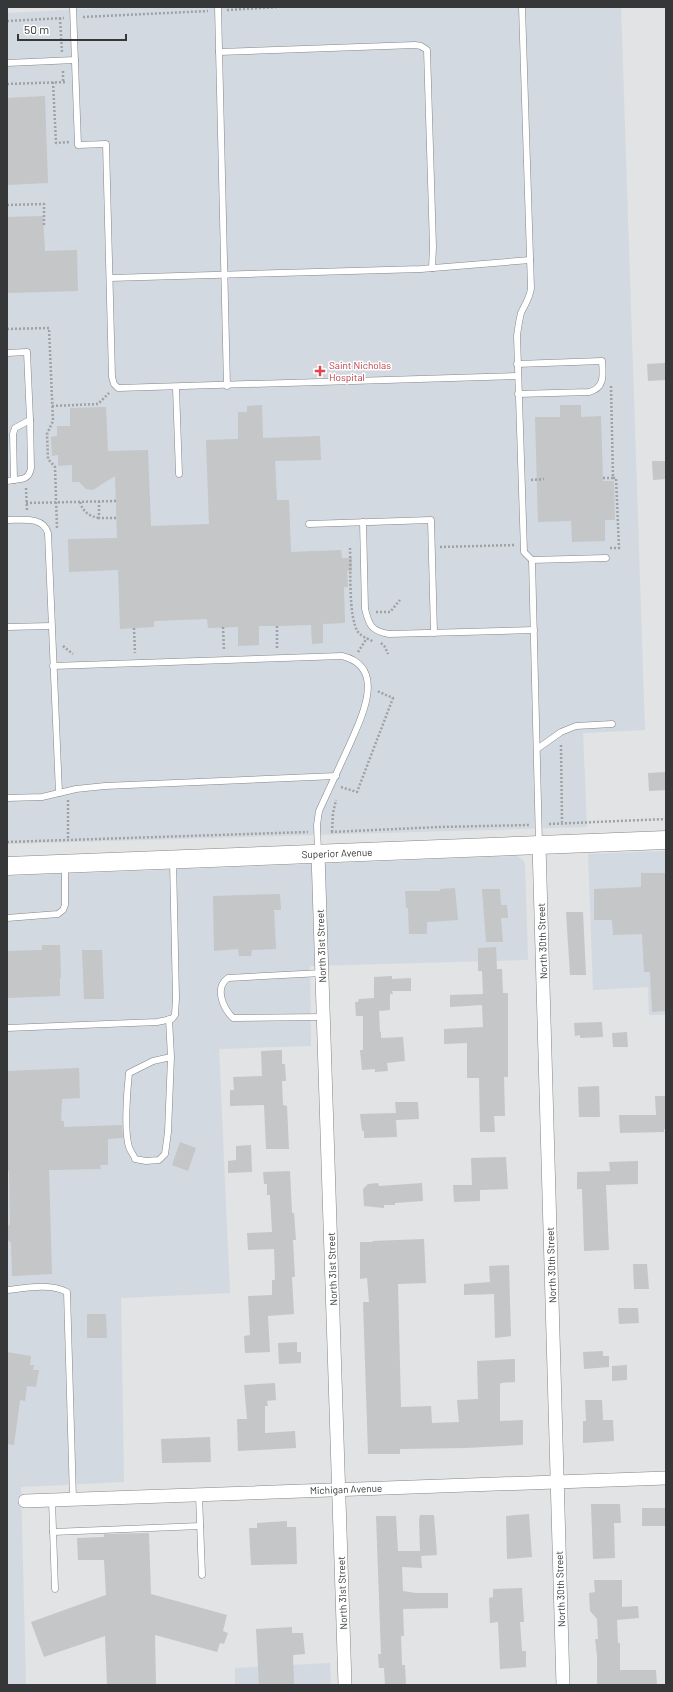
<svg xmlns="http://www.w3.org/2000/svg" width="673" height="1692" viewBox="0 0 673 1692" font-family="Barlow,sans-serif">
	<rect width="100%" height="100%" fill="#e1e3e4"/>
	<!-- built -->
	<g fill="#d2d9e0">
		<polygon points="124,7 621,7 645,730 583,733 587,827 7,844 7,13"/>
		<polygon points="666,851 666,1015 649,1015 648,987 593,990 588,854"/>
		<polygon points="517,856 524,861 525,865 528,960 310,966 311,1046 219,1049 230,1293 121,1298 124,1482 21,1487 26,1685 7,1685 7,876"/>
		<polygon points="330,1663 331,1685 235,1685 235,1668"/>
	</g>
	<!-- building -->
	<g fill="#c4c6c7">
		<polygon points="45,96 48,183 7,185 7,98"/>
		<polygon points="43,216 45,251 77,250 78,291 7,293 7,217"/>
		<polygon points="665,363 666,380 648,381 647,364"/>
		<polygon points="262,405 263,438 320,436 321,460 275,461 277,500 289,500 291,552 341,550 342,558 352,558 352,571 347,571 348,587 344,587 345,623 323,624 323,643 312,644 311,625 277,626 259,626 259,645 238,646 238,627 208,628 207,619 154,621 154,627 120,629 118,570 69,572 68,539 117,538 115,476 93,490 86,489 79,482 72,482 72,465 58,466 58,455 52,456 51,437 57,436 57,426 70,426 70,408 106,407 108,451 148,450 151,526 209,524 206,440 238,439 238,412 247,412 247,406"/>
		<polygon points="560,405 581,405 581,417 601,416 603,481 614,481 615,520 605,520 605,541 572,542 571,521 538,522 535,417 560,417"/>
		<polygon points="652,461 666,461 666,479 653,480"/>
		<polygon points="666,772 666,790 649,791 648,773"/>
		<polygon points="641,873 666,873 666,1011 652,1012 650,972 644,972 642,934 613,935 612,920 594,920 594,889 641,887"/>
		<polygon points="455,888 458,920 427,922 427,934 409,934 408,908 406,908 405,891 440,891 440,889"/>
		<polygon points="482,889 500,889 501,905 507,905 508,918 501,918 503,942 486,942"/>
		<polygon points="280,894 281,910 274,910 276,949 252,950 251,956 239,956 238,949 214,951 213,896"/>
		<polygon points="566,912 583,912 586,975 570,975"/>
		<polygon points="42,945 60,945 61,978 60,978 60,996 7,998 7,951 42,950"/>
		<polygon points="496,947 497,969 502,969 503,993 508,993 508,1077 504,1077 505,1116 494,1116 495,1132 480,1132 479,1078 467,1078 467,1043 444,1044 444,1029 483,1027 482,1005 450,1007 450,995 483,994 482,971 478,971 478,948"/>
		<polygon points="82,950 102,950 104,999 84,999"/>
		<polygon points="392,976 392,979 411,978 411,991 392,991 393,994 390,994 390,1010 379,1011 380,1032 381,1032 381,1038 403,1037 405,1061 387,1063 388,1071 375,1072 375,1069 362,1070 360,1050 363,1050 363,1016 356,1016 355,1002 358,1002 359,999 374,998 374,977"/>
		<polygon points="602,1022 603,1037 580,1038 580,1035 575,1036 574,1023"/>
		<polygon points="627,1032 628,1047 613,1047 612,1033"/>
		<polygon points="282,1050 282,1064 285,1064 286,1081 282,1081 283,1105 287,1106 289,1149 266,1149 264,1105 230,1106 230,1090 234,1090 233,1077 262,1076 261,1051"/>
		<polygon points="79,1068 80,1098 62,1099 61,1121 64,1121 64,1127 122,1125 123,1138 108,1139 108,1165 100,1165 101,1169 49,1170 52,1274 12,1276 11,1243 7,1239 7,1228 10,1224 9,1171 7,1172 7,1071"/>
		<polygon points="599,1086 600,1117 579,1117 578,1087"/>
		<polygon points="655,1096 666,1096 666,1129 664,1129 664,1132 620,1133 619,1115 656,1115"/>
		<polygon points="395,1102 418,1102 419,1119 396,1120 397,1137 364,1138 364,1131 362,1131 360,1114 396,1113"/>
		<polygon points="180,1142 196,1148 188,1171 172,1165"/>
		<polygon points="251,1145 252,1172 228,1173 228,1161 236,1160 236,1146"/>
		<polygon points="506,1157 508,1189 480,1190 480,1201 454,1202 453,1185 472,1185 471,1158"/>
		<polygon points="638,1161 638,1184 606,1185 609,1250 584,1251 582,1189 577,1189 577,1172 610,1171 609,1162"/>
		<polygon points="290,1171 292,1213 294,1213 296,1240 293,1240 295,1277 292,1277 294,1314 268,1316 270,1352 245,1353 244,1336 250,1335 248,1296 272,1295 272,1280 275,1280 274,1249 248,1250 247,1233 272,1232 270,1195 267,1195 267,1184 264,1184 263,1172"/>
		<polygon points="378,1183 379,1186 422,1183 423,1201 395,1203 395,1205 384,1205 384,1208 364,1206 363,1189 368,1184"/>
		<polygon points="424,1239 426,1283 398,1284 401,1407 431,1406 432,1423 459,1422 457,1400 478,1399 477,1361 515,1359 515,1382 501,1383 500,1385 500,1421 523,1420 523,1445 465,1448 400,1449 400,1454 368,1454 363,1302 369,1302 367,1278 360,1279 360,1242 373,1242 372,1241"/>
		<polygon points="633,1264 647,1264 649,1289 634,1289"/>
		<polygon points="509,1265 511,1336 495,1338 494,1294 464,1295 464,1284 490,1282 489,1266"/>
		<polygon points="618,1308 638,1308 639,1323 619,1324"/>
		<polygon points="87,1314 106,1314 107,1338 87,1338"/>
		<polygon points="297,1342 297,1352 301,1352 301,1363 279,1364 278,1343"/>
		<polygon points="603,1351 603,1356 609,1356 609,1367 584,1369 583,1352"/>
		<polygon points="7,1352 31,1356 30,1365 34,1365 33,1370 39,1370 36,1387 27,1386 25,1401 20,1400 14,1445 7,1444"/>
		<polygon points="627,1365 627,1380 612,1381 612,1366"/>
		<polygon points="275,1383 276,1400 267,1401 268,1406 265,1406 265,1433 295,1431 296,1448 238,1451 237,1419 247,1419 244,1385"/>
		<polygon points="585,1400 602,1400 603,1420 613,1420 614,1441 583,1443 583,1421 586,1421"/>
		<polygon points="210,1437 211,1462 162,1463 161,1439"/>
		<polygon points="591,1504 620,1504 621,1523 614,1523 615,1558 593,1559"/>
		<rect x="642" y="1508" width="24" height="18"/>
		<polygon points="529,1514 532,1557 507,1559 506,1516"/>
		<polygon points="420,1515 434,1515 437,1555 421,1556 422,1568 402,1567 403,1591 416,1593 448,1593 448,1608 403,1609 404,1636 401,1636 402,1665 405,1665 406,1685 385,1685 384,1668 379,1668 378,1654 381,1654 376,1516 396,1516 398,1551 420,1551 419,1520"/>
		<polygon points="287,1521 287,1527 296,1527 297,1564 251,1565 249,1528 257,1528 257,1523"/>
		<polygon points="149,1533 151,1594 227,1615 223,1631 228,1633 224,1644 220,1643 217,1652 155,1635 156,1685 107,1685 105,1636 44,1657 31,1622 106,1595 104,1560 78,1560 77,1538 104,1537 104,1534"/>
		<polygon points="594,1580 622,1580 622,1607 638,1606 639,1618 617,1620 618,1643 620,1643 620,1670 656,1670 657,1685 597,1685 597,1656 595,1639 598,1639 597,1619 590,1611 589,1593 595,1592"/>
		<polygon points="522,1588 524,1622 520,1622 522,1651 526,1651 526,1667 500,1669 498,1622 490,1623 489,1598 493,1597 493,1589"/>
		<polygon points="292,1627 292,1633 303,1633 305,1654 293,1655 294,1685 259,1685 256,1629"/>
	</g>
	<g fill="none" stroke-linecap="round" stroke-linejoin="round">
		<!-- lane casing -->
		<g stroke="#848687" stroke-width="7">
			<g id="lane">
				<polyline points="73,7 78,145 106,144 112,377 114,384 118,388 517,376"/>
				<polyline points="218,7 227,386"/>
				<path d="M522,7L531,288C530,298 525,304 521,313C519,321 518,328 517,336L524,552L532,560L606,558"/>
				<polyline points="219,52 415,45 421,46 427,50 433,247 432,268"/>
				<polyline points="7,63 75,60"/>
				<polyline points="110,278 421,269 530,260"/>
				<polyline points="7,353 27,352 30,420 15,428 13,434 14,480 7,481"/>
				<path d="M517,364L602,361C603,375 605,388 589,392L518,394"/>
				<polyline points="176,388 179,474"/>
				<path d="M14,480C23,479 29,479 31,468L30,420"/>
				<path d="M7,520C22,520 43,516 48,533L59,793"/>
				<path d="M363,522L365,609C369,625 371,631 389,634L534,630"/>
				<polyline points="309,524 431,520 434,633"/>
				<polyline points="532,560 539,844"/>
				<polyline points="7,627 51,626"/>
				<path d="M53,666L342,656C388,667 361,718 349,746C339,768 329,789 319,811L317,825L318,852"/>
				<polyline points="537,749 561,732 576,726 612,724"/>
				<polyline points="7,798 42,797 76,789 105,786 336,776"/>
				<polyline points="7,918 58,914 63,910 65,905 65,866"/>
				<path d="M322,973L228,978C214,988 223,1008 233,1018L323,1017"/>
				<path d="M169,1019L171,1057L168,1132L165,1154L159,1160L146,1161L135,1159C134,1155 130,1151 129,1147C124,1131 127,1091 129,1073L153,1061L171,1057"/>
				<polyline points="7,1028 157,1022 172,1019 175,1015 176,998 173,861"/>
				<path d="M7,1290C26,1288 50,1283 67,1292L73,1499"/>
				<polyline points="199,1495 202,1575"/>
				<polyline points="52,1500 55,1589"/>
				<polyline points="53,1532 200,1526"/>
			</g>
		</g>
		<!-- street casing -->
		<g stroke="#848687" stroke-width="14">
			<g id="street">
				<polyline points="539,845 563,1685"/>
				<polyline points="318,854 345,1685"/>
				<polyline points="25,1501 666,1478"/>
			</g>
		</g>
		<!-- secondary casing -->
		<g stroke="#848687" stroke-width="19">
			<polyline id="secondary" points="7,866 666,840"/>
		</g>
		<!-- path -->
		<g stroke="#9fa1a2" stroke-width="2.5" stroke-dasharray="2 2" stroke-linecap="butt">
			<polyline points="227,10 278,7"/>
			<polyline points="83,17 208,11"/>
			<polyline points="60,18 62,52"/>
			<polyline points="7,21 64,18"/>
			<polyline points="63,71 63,82"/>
			<polyline points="53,82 56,143 69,142"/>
			<polyline points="7,84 67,82"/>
			<polyline points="7,205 44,204 44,225"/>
			<polyline points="7,329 49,328 53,421 47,434 48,459 55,467 57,528"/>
			<polyline points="52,406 98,404 109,393"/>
			<polyline points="603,478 613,478 611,386"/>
			<polyline points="531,480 544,479"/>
			<polyline points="26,488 27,510"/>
			<polyline points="99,501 99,518 117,518"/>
			<path d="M80,502C83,512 89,516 99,518"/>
			<polyline points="26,503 116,501"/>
			<polyline points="440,547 515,545"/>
			<path d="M350,548C351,568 348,617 358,632C362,637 369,639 374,642"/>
			<polyline points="610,548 619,548 616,478 613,478"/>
			<polyline points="376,612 390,612 400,600"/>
			<polyline points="277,626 277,648"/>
			<polyline points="223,627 224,650"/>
			<polyline points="134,628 135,653"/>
			<polyline points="381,643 385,647 388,654"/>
			<polyline points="63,646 73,654"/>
			<polyline points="358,652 367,638"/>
			<polyline points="561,745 562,822"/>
			<polyline points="341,787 357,792 393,698 377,691"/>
			<polyline points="68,800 68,840"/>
			<polyline points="549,824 666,819"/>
			<polyline points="331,832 439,827 530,825"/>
			<polyline points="332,832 333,813 336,800"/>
			<polyline points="7,842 308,832"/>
		</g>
		<!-- lane -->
		<use href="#lane" stroke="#fff" stroke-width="6"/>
		<!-- street -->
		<use href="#street" stroke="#fff" stroke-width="13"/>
		<!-- secondary -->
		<use href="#secondary" stroke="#fff" stroke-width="18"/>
	</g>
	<!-- markers -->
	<path fill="#e0444e" stroke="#fff" stroke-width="1.5" d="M318 365h4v4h4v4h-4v4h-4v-4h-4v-4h4z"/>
	<g text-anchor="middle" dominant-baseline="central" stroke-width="3" stroke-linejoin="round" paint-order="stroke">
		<!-- health labels -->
		<g font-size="10" fill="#be3a42" stroke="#fff" text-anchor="start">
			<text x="329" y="365">Saint Nicholas<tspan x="329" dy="12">Hospital</tspan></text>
		</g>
		<!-- street labels -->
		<g font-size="10" fill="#363738" stroke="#fff">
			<text transform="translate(337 853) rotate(-2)">Superior Avenue</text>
			<text transform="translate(542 941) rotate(-92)">North 30th Street</text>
			<text transform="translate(321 946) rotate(-92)">North 31st Street</text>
			<text transform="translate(551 1265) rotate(-92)">North 30th Street</text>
			<text transform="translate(332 1269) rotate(-92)">North 31st Street</text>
			<text transform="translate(346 1489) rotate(-2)">Michigan Avenue</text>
			<text transform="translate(560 1589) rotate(-92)">North 30th Street</text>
			<text transform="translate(342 1593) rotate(-92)">North 31st Street</text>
		</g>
	</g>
	<!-- border -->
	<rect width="673" height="1692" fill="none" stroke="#363738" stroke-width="16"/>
	<!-- scale -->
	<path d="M18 34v6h108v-6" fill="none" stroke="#363738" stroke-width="2"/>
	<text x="24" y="34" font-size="12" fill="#363738" stroke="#ffffff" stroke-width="3" paint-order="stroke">50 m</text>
</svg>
